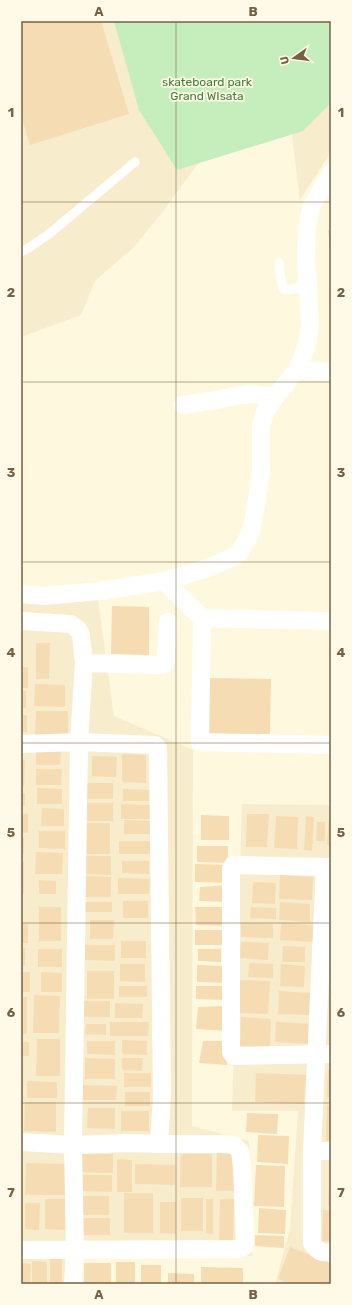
<svg xmlns="http://www.w3.org/2000/svg" width="352" height="1305" viewBox="0 0 352 1305" font-family="Rubik,sans-serif">
	<rect width="100%" height="100%" fill="#fef9de"/>
	<!-- residential -->
	<g fill="#f7eccc">
		<polygon points="21,21 331,21 331,152 300,200 291,128 223,130 160,215 134,247 95,281 81,315 21,337"/>
		<polygon points="21,591 97,593 114,716 193,750 192,1126 249,1141 252,1256 81,1257 82,1284 21,1284"/>
		<polygon points="242,804 331,805 331,1284 275,1284 290,1229 298,1111 232,1111"/>
	</g>
	<!-- green -->
	<polygon fill="#c6edbc" points="114,21 331,21 331,103 303,131 177,170 139,110"/>
	<!-- building -->
	<g fill="#f6dcb3">
		<polygon points="21,21 101,21 129,114 30,145 21,116"/>
		<polygon points="328,230 331,230 331,244 330,244"/>
		<polygon points="112,606 149,607 149,655 111,654"/>
		<polygon points="36,643 50,643 49,679 36,679"/>
		<rect x="21" y="667" width="7" height="21"/>
		<polygon points="209,678 271,679 270,734 208,734"/>
		<polygon points="35,684 65,685 65,707 34,706"/>
		<rect x="21" y="691" width="5" height="17"/>
		<polygon points="36,711 68,711 68,735 35,735"/>
		<rect x="21" y="715" width="6" height="17"/>
		<polygon points="36,751 61,751 60,765 36,765"/>
		<polygon points="122,754 146,755 146,783 122,782"/>
		<polygon points="92,756 117,757 116,777 92,776"/>
		<polygon points="21,760 25,760 24,787 21,787"/>
		<polygon points="36,769 62,769 61,785 36,785"/>
		<rect x="82" y="783" width="31" height="16"/>
		<polygon points="37,788 62,789 62,804 37,804"/>
		<polygon points="123,789 149,790 149,801 123,801"/>
		<rect x="21" y="793" width="4" height="13"/>
		<polygon points="80,803 113,803 113,821 79,821"/>
		<polygon points="121,804 151,805 151,819 121,819"/>
		<polygon points="42,808 64,809 64,826 41,826"/>
		<rect x="21" y="814" width="7" height="19"/>
		<polygon points="247,814 269,814 267,847 246,847"/>
		<polygon points="201,815 229,816 229,840 201,840"/>
		<polygon points="276,816 298,817 297,849 274,848"/>
		<polygon points="306,816 314,817 312,851 304,850"/>
		<polygon points="329,816 331,816 331,845 327,845"/>
		<polygon points="124,820 156,821 156,834 124,834"/>
		<polygon points="317,822 325,822 325,841 316,841"/>
		<rect x="81" y="823" width="29" height="31"/>
		<polygon points="39,831 65,831 65,849 39,848"/>
		<rect x="21" y="838" width="3" height="16"/>
		<rect x="119" y="841" width="34" height="13"/>
		<polygon points="197,846 228,846 228,863 197,862"/>
		<polygon points="36,852 63,853 62,874 35,874"/>
		<polygon points="82,856 111,856 111,875 82,874"/>
		<rect x="21" y="861" width="3" height="32"/>
		<polygon points="122,861 149,861 149,874 122,873"/>
		<polygon points="195,864 229,865 229,883 195,882"/>
		<polygon points="280,875 313,877 312,900 279,899"/>
		<polygon points="84,876 111,877 111,897 84,897"/>
		<polygon points="118,878 150,879 149,894 118,894"/>
		<polygon points="39,880 56,881 56,894 39,894"/>
		<polygon points="253,882 276,883 275,904 252,903"/>
		<polygon points="230,885 230,902 199,901 200,887"/>
		<rect x="123" y="901" width="25" height="17"/>
		<rect x="85" y="902" width="27" height="10"/>
		<polygon points="280,902 310,904 310,922 279,920"/>
		<rect x="39" y="907" width="22" height="34"/>
		<polygon points="195,907 229,907 229,926 196,925"/>
		<polygon points="251,907 276,908 276,919 250,918"/>
		<polygon points="90,920 114,920 113,939 90,939"/>
		<polygon points="241,923 273,924 273,938 241,937"/>
		<polygon points="281,923 313,925 313,942 280,940"/>
		<rect x="21" y="924" width="7" height="19"/>
		<polygon points="195,930 228,930 227,945 195,945"/>
		<rect x="121" y="941" width="25" height="17"/>
		<polygon points="241,942 269,943 268,960 240,958"/>
		<polygon points="85,945 115,945 115,961 85,960"/>
		<polygon points="283,946 305,947 305,962 282,962"/>
		<rect x="21" y="948" width="4" height="18"/>
		<rect x="38" y="949" width="24" height="18"/>
		<polygon points="198,949 221,949 221,962 198,961"/>
		<polygon points="249,963 273,964 273,978 248,977"/>
		<polygon points="120,964 145,964 145,982 120,981"/>
		<polygon points="281,964 305,966 304,987 280,986"/>
		<polygon points="197,965 226,966 226,983 197,982"/>
		<rect x="87" y="971" width="27" height="28"/>
		<rect x="21" y="972" width="9" height="20"/>
		<polygon points="41,972 62,973 62,992 41,992"/>
		<polygon points="240,980 270,981 268,1014 238,1013"/>
		<rect x="119" y="986" width="28" height="11"/>
		<polygon points="196,986 227,986 227,1000 196,999"/>
		<polygon points="279,991 310,993 309,1015 278,1014"/>
		<polygon points="34,995 60,996 59,1033 33,1033"/>
		<rect x="21" y="997" width="6" height="37"/>
		<rect x="84" y="1001" width="26" height="16"/>
		<polygon points="115,1003 143,1004 142,1018 115,1018"/>
		<polygon points="227,1006 227,1031 196,1029 198,1007"/>
		<polygon points="241,1017 271,1019 270,1048 240,1046"/>
		<polygon points="110,1022 149,1022 148,1036 110,1036"/>
		<polygon points="276,1022 313,1024 312,1044 275,1042"/>
		<polygon points="86,1024 106,1024 106,1035 85,1034"/>
		<polygon points="37,1039 60,1039 60,1076 36,1076"/>
		<polygon points="122,1040 147,1041 147,1055 122,1054"/>
		<polygon points="87,1041 115,1041 115,1055 87,1054"/>
		<polygon points="203,1041 227,1041 227,1065 199,1063"/>
		<rect x="21" y="1042" width="8" height="14"/>
		<polygon points="85,1058 115,1059 115,1079 85,1079"/>
		<polygon points="122,1058 143,1058 142,1071 122,1070"/>
		<polygon points="21,1061 23,1061 22,1078 21,1078"/>
		<polygon points="328,1070 331,1070 331,1097 327,1097"/>
		<rect x="124" y="1073" width="27" height="14"/>
		<polygon points="256,1073 306,1075 304,1104 255,1102"/>
		<polygon points="27,1081 57,1082 57,1098 27,1098"/>
		<rect x="21" y="1082" width="2" height="19"/>
		<polygon points="83,1085 117,1086 116,1100 83,1100"/>
		<rect x="125" y="1092" width="25" height="14"/>
		<polygon points="25,1102 56,1102 56,1132 24,1131"/>
		<polygon points="327,1106 331,1106 331,1141 326,1141"/>
		<polygon points="88,1108 115,1108 115,1129 87,1128"/>
		<rect x="121" y="1111" width="28" height="20"/>
		<polygon points="247,1113 278,1114 277,1134 246,1132"/>
		<polygon points="258,1135 289,1136 288,1164 257,1162"/>
		<polygon points="217,1152 234,1152 234,1191 216,1191"/>
		<polygon points="81,1154 113,1154 113,1173 81,1172"/>
		<polygon points="181,1154 212,1154 212,1187 180,1187"/>
		<polygon points="117,1159 132,1160 132,1192 117,1192"/>
		<polygon points="26,1163 67,1164 67,1195 25,1195"/>
		<polygon points="135,1164 175,1165 175,1185 135,1184"/>
		<polygon points="256,1165 285,1166 284,1207 254,1206"/>
		<polygon points="330,1168 331,1168 331,1205 328,1205"/>
		<polygon points="82,1175 112,1175 112,1192 82,1191"/>
		<rect x="124" y="1193" width="29" height="40"/>
		<rect x="80" y="1196" width="29" height="19"/>
		<rect x="181" y="1198" width="22" height="33"/>
		<polygon points="45,1199 65,1199 65,1230 45,1229"/>
		<polygon points="206,1199 213,1199 213,1234 206,1233"/>
		<polygon points="220,1199 234,1199 233,1241 219,1241"/>
		<polygon points="160,1202 176,1202 176,1234 160,1233"/>
		<polygon points="25,1203 40,1203 39,1230 25,1229"/>
		<polygon points="259,1208 286,1210 285,1234 258,1233"/>
		<polygon points="323,1210 331,1211 331,1241 322,1241"/>
		<rect x="80" y="1218" width="30" height="17"/>
		<polygon points="255,1235 284,1236 284,1248 255,1246"/>
		<polygon points="290,1247 331,1263 331,1284 291,1284 278,1279"/>
		<rect x="50" y="1256" width="12" height="28"/>
		<polygon points="32,1261 47,1262 47,1284 32,1284"/>
		<rect x="116" y="1262" width="19" height="22"/>
		<polygon points="21,1263 31,1264 30,1284 21,1284"/>
		<rect x="84" y="1263" width="27" height="21"/>
		<rect x="141" y="1265" width="20" height="19"/>
		<polygon points="201,1267 243,1268 243,1284 201,1284"/>
		<polygon points="168,1273 194,1274 194,1284 168,1284"/>
	</g>
	<g fill="none" stroke-linecap="round" stroke-linejoin="round">
		<!-- lane -->
		<g stroke="#fff" stroke-width="9">
			<polyline points="21,252 27,249 49,234 135,162"/>
			<polyline points="279,263 280,274 283,288 287,290 307,286"/>
		</g>
		<!-- street -->
		<g stroke="#fff" stroke-width="18">
			<polyline points="297,370 331,372"/>
			<polyline points="183,405 216,400 235,396 252,394 275,397"/>
			<polyline points="164,581 202,618"/>
			<polyline points="21,594 44,596 100,591 164,581 208,568 233,557 240,552 251,532 254,518 261,472 261,426 265,412 275,397 297,370 307,345 310,325 306,256 307,229 311,207 331,173"/>
			<polyline points="21,621 71,624 79,630 81,635 84,663 79,742 155,745 158,748 162,1096 159,1144 127,1143 73,1145 21,1142"/>
			<polyline points="331,621 202,618 200,742 331,745"/>
			<polyline points="84,663 163,665 166,662 168,622"/>
			<polyline points="21,744 79,742 73,1145 75,1249 73,1284"/>
			<path d="M325,867L312,1151V1243C317,1252 321,1252 331,1253"/>
			<polyline points="331,867 233,865 231,869 231,1052 232,1054 235,1056 331,1054"/>
			<polyline points="312,1151 331,1151"/>
			<polyline points="21,1250 238,1249 244,1247 245,1245 242,1168 240,1151 234,1145 222,1144 159,1144"/>
		</g>
	</g>
	<!-- grid -->
	<path fill="none" stroke="#766144" stroke-width="1" stroke-opacity="0.55" d="M176,21V1284M21,202H331M21,382H331M21,562H331M21,743H331M21,923H331M21,1103H331"/>
	<g text-anchor="middle" dominant-baseline="central" stroke-width="3.5" stroke-linejoin="round" paint-order="stroke">
		<!-- park labels -->
		<g font-size="12" fill="#417e3b" stroke="#fffae7">
			<text x="207" y="82">skateboard park<tspan x="207" dy="14">Grand WIsata</tspan></text>
		</g>
	</g>
	<!-- border -->
	<rect width="352" height="1305" fill="none" stroke="#fffae7" stroke-width="44"/>
	<!-- north arrow -->
	<g transform="translate(294 58) rotate(256)" stroke="#fffae7" stroke-width="3" paint-order="stroke">
	<path d="M0-3L7 15L0 10L-7 15Z" fill="#766144"/>
	<text y="-6" font-size="11" font-weight="bold" text-anchor="middle" fill="#766144">U</text>
	</g>
	<rect x="22" y="22" width="308" height="1261" fill="none" stroke="#766144" stroke-width="1.5"/>
	<g font-size="13" text-anchor="middle" font-weight="bold" fill="#766144">
		<text x="99" y="16">A</text>
		<text x="253" y="16">B</text>
		<text x="11" y="117">1</text>
		<text x="341" y="117">1</text>
		<text x="11" y="297">2</text>
		<text x="341" y="297">2</text>
		<text x="11" y="477">3</text>
		<text x="341" y="477">3</text>
		<text x="11" y="657">4</text>
		<text x="341" y="657">4</text>
		<text x="11" y="837">5</text>
		<text x="341" y="837">5</text>
		<text x="11" y="1017">6</text>
		<text x="341" y="1017">6</text>
		<text x="11" y="1197">7</text>
		<text x="341" y="1197">7</text>
		<text x="99" y="1299">A</text>
		<text x="253" y="1299">B</text>
	</g>
</svg>
